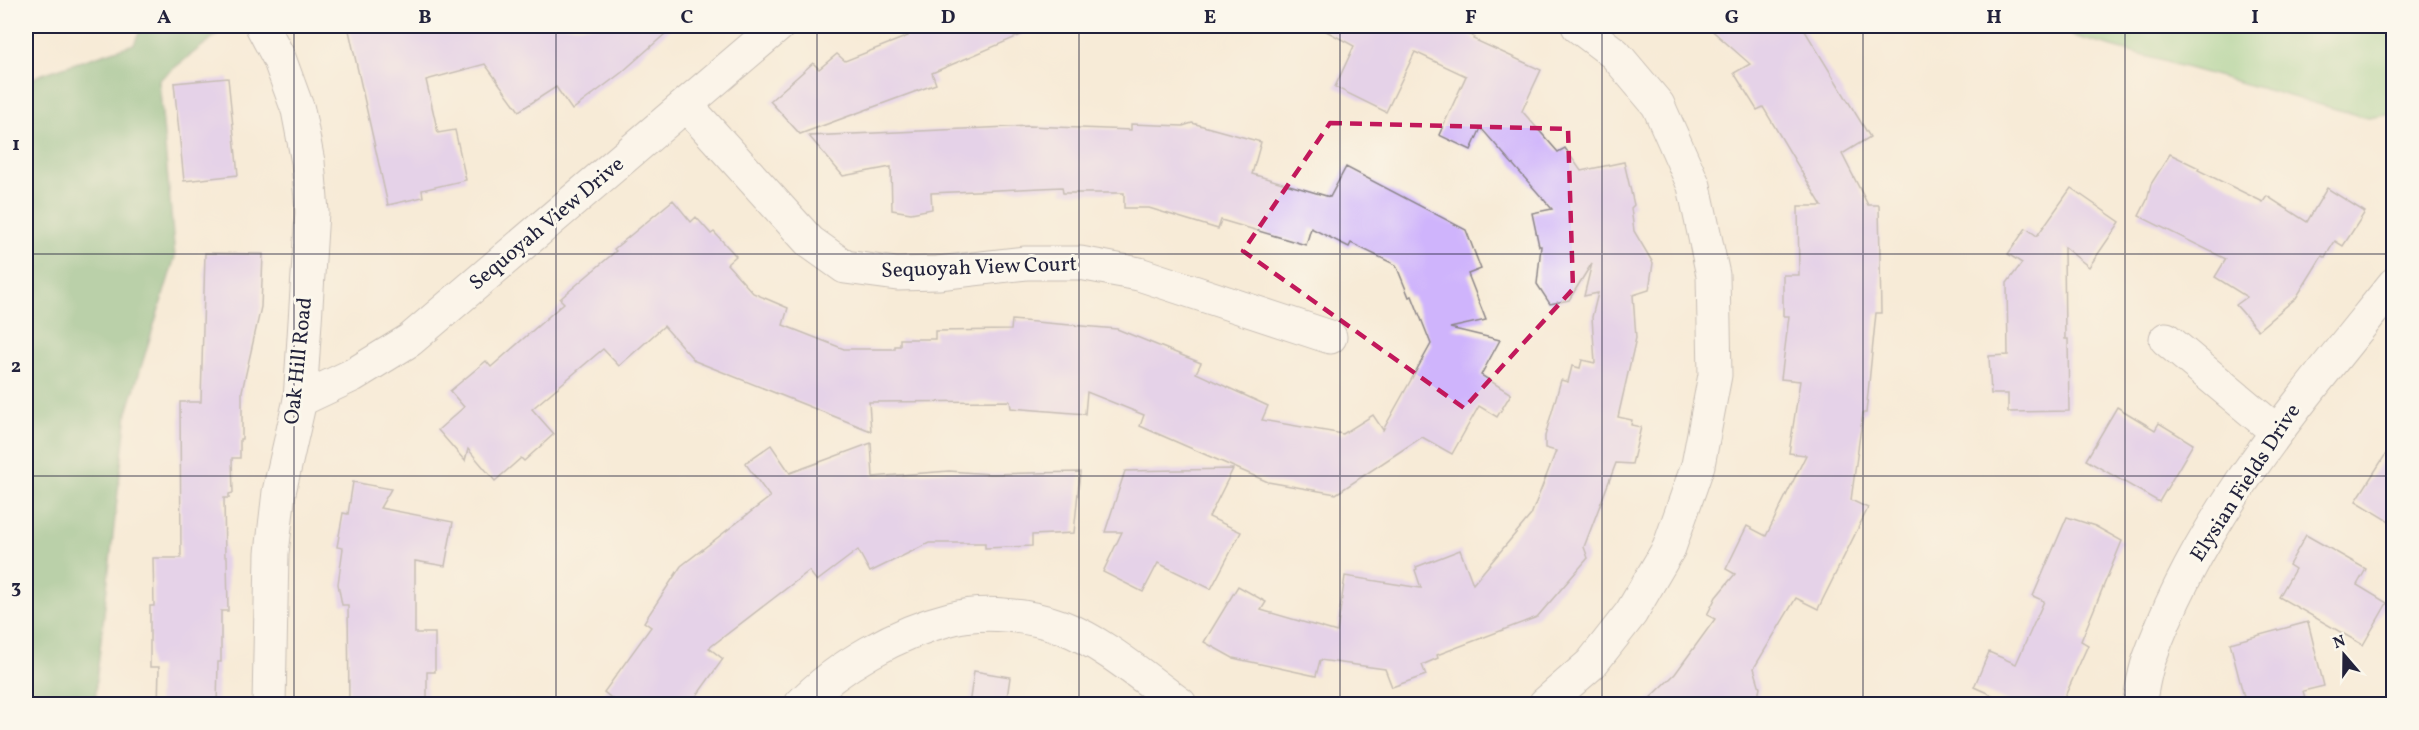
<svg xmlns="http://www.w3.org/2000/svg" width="2419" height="730" viewBox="0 0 2419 730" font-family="Vollkorn,serif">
	<rect width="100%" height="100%" fill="#fbf7ec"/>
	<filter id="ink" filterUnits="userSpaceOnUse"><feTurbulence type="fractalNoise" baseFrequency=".0167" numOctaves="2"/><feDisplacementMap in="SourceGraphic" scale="12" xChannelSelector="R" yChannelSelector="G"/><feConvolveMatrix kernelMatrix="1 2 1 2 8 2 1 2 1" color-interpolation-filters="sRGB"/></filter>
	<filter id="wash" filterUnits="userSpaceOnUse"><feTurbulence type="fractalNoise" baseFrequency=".008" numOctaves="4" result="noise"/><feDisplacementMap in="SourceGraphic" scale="24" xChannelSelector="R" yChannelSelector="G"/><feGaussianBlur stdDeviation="1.35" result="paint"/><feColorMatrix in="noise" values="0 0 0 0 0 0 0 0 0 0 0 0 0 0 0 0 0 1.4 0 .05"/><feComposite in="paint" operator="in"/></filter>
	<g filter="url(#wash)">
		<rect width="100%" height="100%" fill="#f7ebd7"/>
		<!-- green -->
		<polygon fill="#8bcb83" stroke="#56765f" stroke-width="1.5" points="2056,26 2393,26 2393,114 2368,118 2073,36"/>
		<!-- forest -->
		<polygon fill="#70af71" stroke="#496856" stroke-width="1.5" points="142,26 216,26 220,32 159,80 175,257 127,413 96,684 96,704 26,704 26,83 39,75 134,44"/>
		<g id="blocks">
			<!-- building -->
			<g fill="#cfb4fc">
				<polygon points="348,26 674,26 621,73 572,110 556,87 519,111 485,64 426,80 438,133 455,130 466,180 422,190 423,197 388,205"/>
				<polygon points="904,26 1042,26 932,73 936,84 800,134 770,101 813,63 819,69 837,54 845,61 908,36"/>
				<polygon points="1317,26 1466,26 1463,32 1474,37 1473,39 1541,70 1522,111 1558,152 1565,148 1581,171 1624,162 1634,205 1631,208 1634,231 1653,263 1649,290 1633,295 1636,338 1618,417 1632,420 1631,425 1641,427 1632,464 1616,463 1584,547 1588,558 1537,617 1437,655 1438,658 1422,665 1426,675 1392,687 1385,669 1320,660 1316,676 1233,658 1204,642 1238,586 1266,602 1261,610 1337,632 1345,576 1421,588 1415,570 1417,569 1416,567 1460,550 1473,584 1531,515 1556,451 1545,448 1545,436 1561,380 1568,382 1572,366 1580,368 1582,360 1595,363 1592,317 1598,293 1584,296 1592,263 1569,300 1550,304 1537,284 1541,246 1539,246 1532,213 1552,209 1481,128 1471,150 1439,135 1466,76 1415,52 1386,112 1335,87 1354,46"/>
				<polygon points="1707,26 1802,26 1870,137 1842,154 1868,205 1879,205 1881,313 1876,313 1866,413 1863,413 1851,500 1868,508 1818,609 1796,598 1754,668 1760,688 1756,705 1643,705 1675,674 1715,619 1707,615 1716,597 1735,574 1726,569 1747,526 1766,536 1806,455 1789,453 1800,381 1781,379 1789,316 1783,316 1783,275 1799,275 1798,206 1822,206 1763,107 1757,110 1734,73 1750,64"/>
				<polygon points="228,78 238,175 184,181 174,83"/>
				<polygon points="1192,123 1261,142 1252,174 1330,197 1346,167 1466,230 1481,269 1468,274 1486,320 1450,328 1500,340 1481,375 1511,394 1497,417 1479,406 1452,454 1422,437 1336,494 1268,482 1140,426 1144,415 1087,392 1085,414 1011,408 1010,401 869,402 871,431 695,361 664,326 619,366 603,349 532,409 554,434 524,461 521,458 495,481 468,449 465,461 438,430 464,407 450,391 486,361 491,367 564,303 560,299 616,251 614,249 673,200 691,222 696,217 711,234 714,232 736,256 727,264 753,293 788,308 783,325 844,349 895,349 895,346 900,346 900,339 935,339 935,331 1011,330 1012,320 1117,329 1201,363 1196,373 1268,406 1262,420 1343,434 1373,415 1383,430 1431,344 1412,296 1409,297 1396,265 1351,243 1349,247 1311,228 1306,245 1221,220 1218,229 1149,208 1124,208 1124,193 1063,193 1062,187 931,193 932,209 911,213 892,210 891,167 843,176 809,136 1029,126 1131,130 1131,124 1183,126"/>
				<polygon points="2170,154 2199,168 2198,170 2263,202 2267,196 2307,222 2327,188 2365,212 2343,246 2335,241 2325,257 2322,256 2296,298 2258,330 2236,305 2247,297 2215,277 2226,259 2139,216 2147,200 2151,184"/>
				<polygon points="2071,188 2120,222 2089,267 2064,247 2065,339 2068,339 2069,411 2008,412 2008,394 1991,394 1989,356 2008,355 2007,283 2022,263 2008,254 2026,228 2037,236"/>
				<polygon points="205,253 263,254 261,307 242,391 242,439 240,439 240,458 232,458 233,493 229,494 229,498 224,498 225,557 227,557 228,611 221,611 221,662 218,662 217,705 158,705 159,667 150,667 150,606 154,606 153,558 181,558 180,402 201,402"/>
				<polygon points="2117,407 2155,430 2159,423 2193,444 2159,502 2086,460"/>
				<polygon points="2394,441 2394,524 2356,501"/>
				<polygon points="871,443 873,477 949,471 990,474 1080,472 1074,533 1032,535 1032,546 985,548 985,543 929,543 870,572 858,550 817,581 809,571 709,648 723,659 690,705 620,705 604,692 651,627 644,622 681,566 770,497 745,463 771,445 790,473"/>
				<polygon points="1233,469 1209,517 1241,532 1211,589 1158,563 1143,592 1103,572 1122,532 1105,532 1125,471"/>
				<polygon points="353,482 391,489 380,508 453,522 445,566 415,561 415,633 435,633 435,672 427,672 427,705 349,705 348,605 342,605 338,584 343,548 337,547 343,513 348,514"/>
				<polygon points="2067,517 2095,526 2122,541 2081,641 2088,645 2061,705 2014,705 1974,687 1989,652 2016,664 2044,601 2033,596"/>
				<polygon points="2306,535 2366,569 2357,585 2387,603 2363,645 2279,597 2295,569 2289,565"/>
				<polygon points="2308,622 2324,686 2303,691 2307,705 2246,705 2230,643"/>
				<polygon points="974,671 1010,677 1006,705 969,705"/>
			</g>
		</g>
	</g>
	<g filter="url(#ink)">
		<use href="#blocks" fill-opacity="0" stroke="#8c8689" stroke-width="1.5"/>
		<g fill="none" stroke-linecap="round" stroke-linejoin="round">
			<!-- minor casing -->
			<g stroke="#8c8689" stroke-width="35">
				<g id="minor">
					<polyline points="262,26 279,58 298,110 308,162 312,212 300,400 279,492 272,553 269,704"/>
					<polyline points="686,105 810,242 845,267 897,274 938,273 1026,263 1080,263 1139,274 1330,337"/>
					<polyline points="2166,339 2276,431"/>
					<polyline points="300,400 353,375 410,340 778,26"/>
					<path d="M801,704C838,666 898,632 950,619C983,610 1029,615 1062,627C1104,643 1144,678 1180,704"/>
					<polyline points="1545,704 1591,664 1631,613 1669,548 1698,465 1715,375 1713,275 1694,186 1658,105 1615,54 1578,26"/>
					<path d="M2139,704C2142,690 2144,674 2149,660C2199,517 2301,400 2394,284"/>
				</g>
			</g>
			<!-- path -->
			<polyline stroke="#8c8689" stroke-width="4" stroke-dasharray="1.5 4.5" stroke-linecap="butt" points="2310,26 2394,32"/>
			<!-- minor -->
			<use href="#minor" stroke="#fff" stroke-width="33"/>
		</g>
	</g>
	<!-- marked area -->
	<path d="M0 0H2419V730H0ZM1330,123L1568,129L1573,289L1464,408L1243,251Z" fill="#f7ebd7" fill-opacity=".55" fill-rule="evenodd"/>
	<path fill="none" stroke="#c2185b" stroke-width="4.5" stroke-dasharray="12 8" stroke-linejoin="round" d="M1330,123L1568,129L1573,289L1464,408L1243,251Z"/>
	<!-- grid -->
	<path fill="none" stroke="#22223b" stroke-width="1.5" stroke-opacity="0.55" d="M294,26V704M556,26V704M817,26V704M1079,26V704M1340,26V704M1602,26V704M1863,26V704M2125,26V704M26,254H2394M26,476H2394"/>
	<g text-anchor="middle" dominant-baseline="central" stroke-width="6" stroke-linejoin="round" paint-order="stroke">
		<!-- street labels -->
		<g font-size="21" fill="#22223b" stroke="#fbf7ec">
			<text transform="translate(547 224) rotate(-40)">Sequoyah View Drive</text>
			<text transform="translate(979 268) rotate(-2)">Sequoyah View Court</text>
			<text transform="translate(299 361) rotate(-84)">Oak Hill Road</text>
			<text transform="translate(2246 483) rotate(-57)">Elysian Fields Drive</text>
		</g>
	</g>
	<!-- margin -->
	<rect width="2419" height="730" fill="none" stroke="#fbf7ec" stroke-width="66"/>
	<!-- north arrow -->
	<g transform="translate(2344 655) rotate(340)" stroke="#fbf7ec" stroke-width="4.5" paint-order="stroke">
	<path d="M0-4.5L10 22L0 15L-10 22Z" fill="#22223b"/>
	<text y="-9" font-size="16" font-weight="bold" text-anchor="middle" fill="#22223b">N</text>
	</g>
	<rect x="33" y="33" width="2353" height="664" fill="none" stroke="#22223b" stroke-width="2"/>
	<g font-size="20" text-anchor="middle" font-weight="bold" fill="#22223b">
		<text x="164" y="23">A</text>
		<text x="425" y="23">B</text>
		<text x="687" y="23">C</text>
		<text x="948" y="23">D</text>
		<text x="1210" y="23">E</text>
		<text x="1471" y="23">F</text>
		<text x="1732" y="23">G</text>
		<text x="1994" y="23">H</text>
		<text x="2255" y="23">I</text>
		<text x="16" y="150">1</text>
		<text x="16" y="372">2</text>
		<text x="16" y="593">3</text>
	</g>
</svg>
